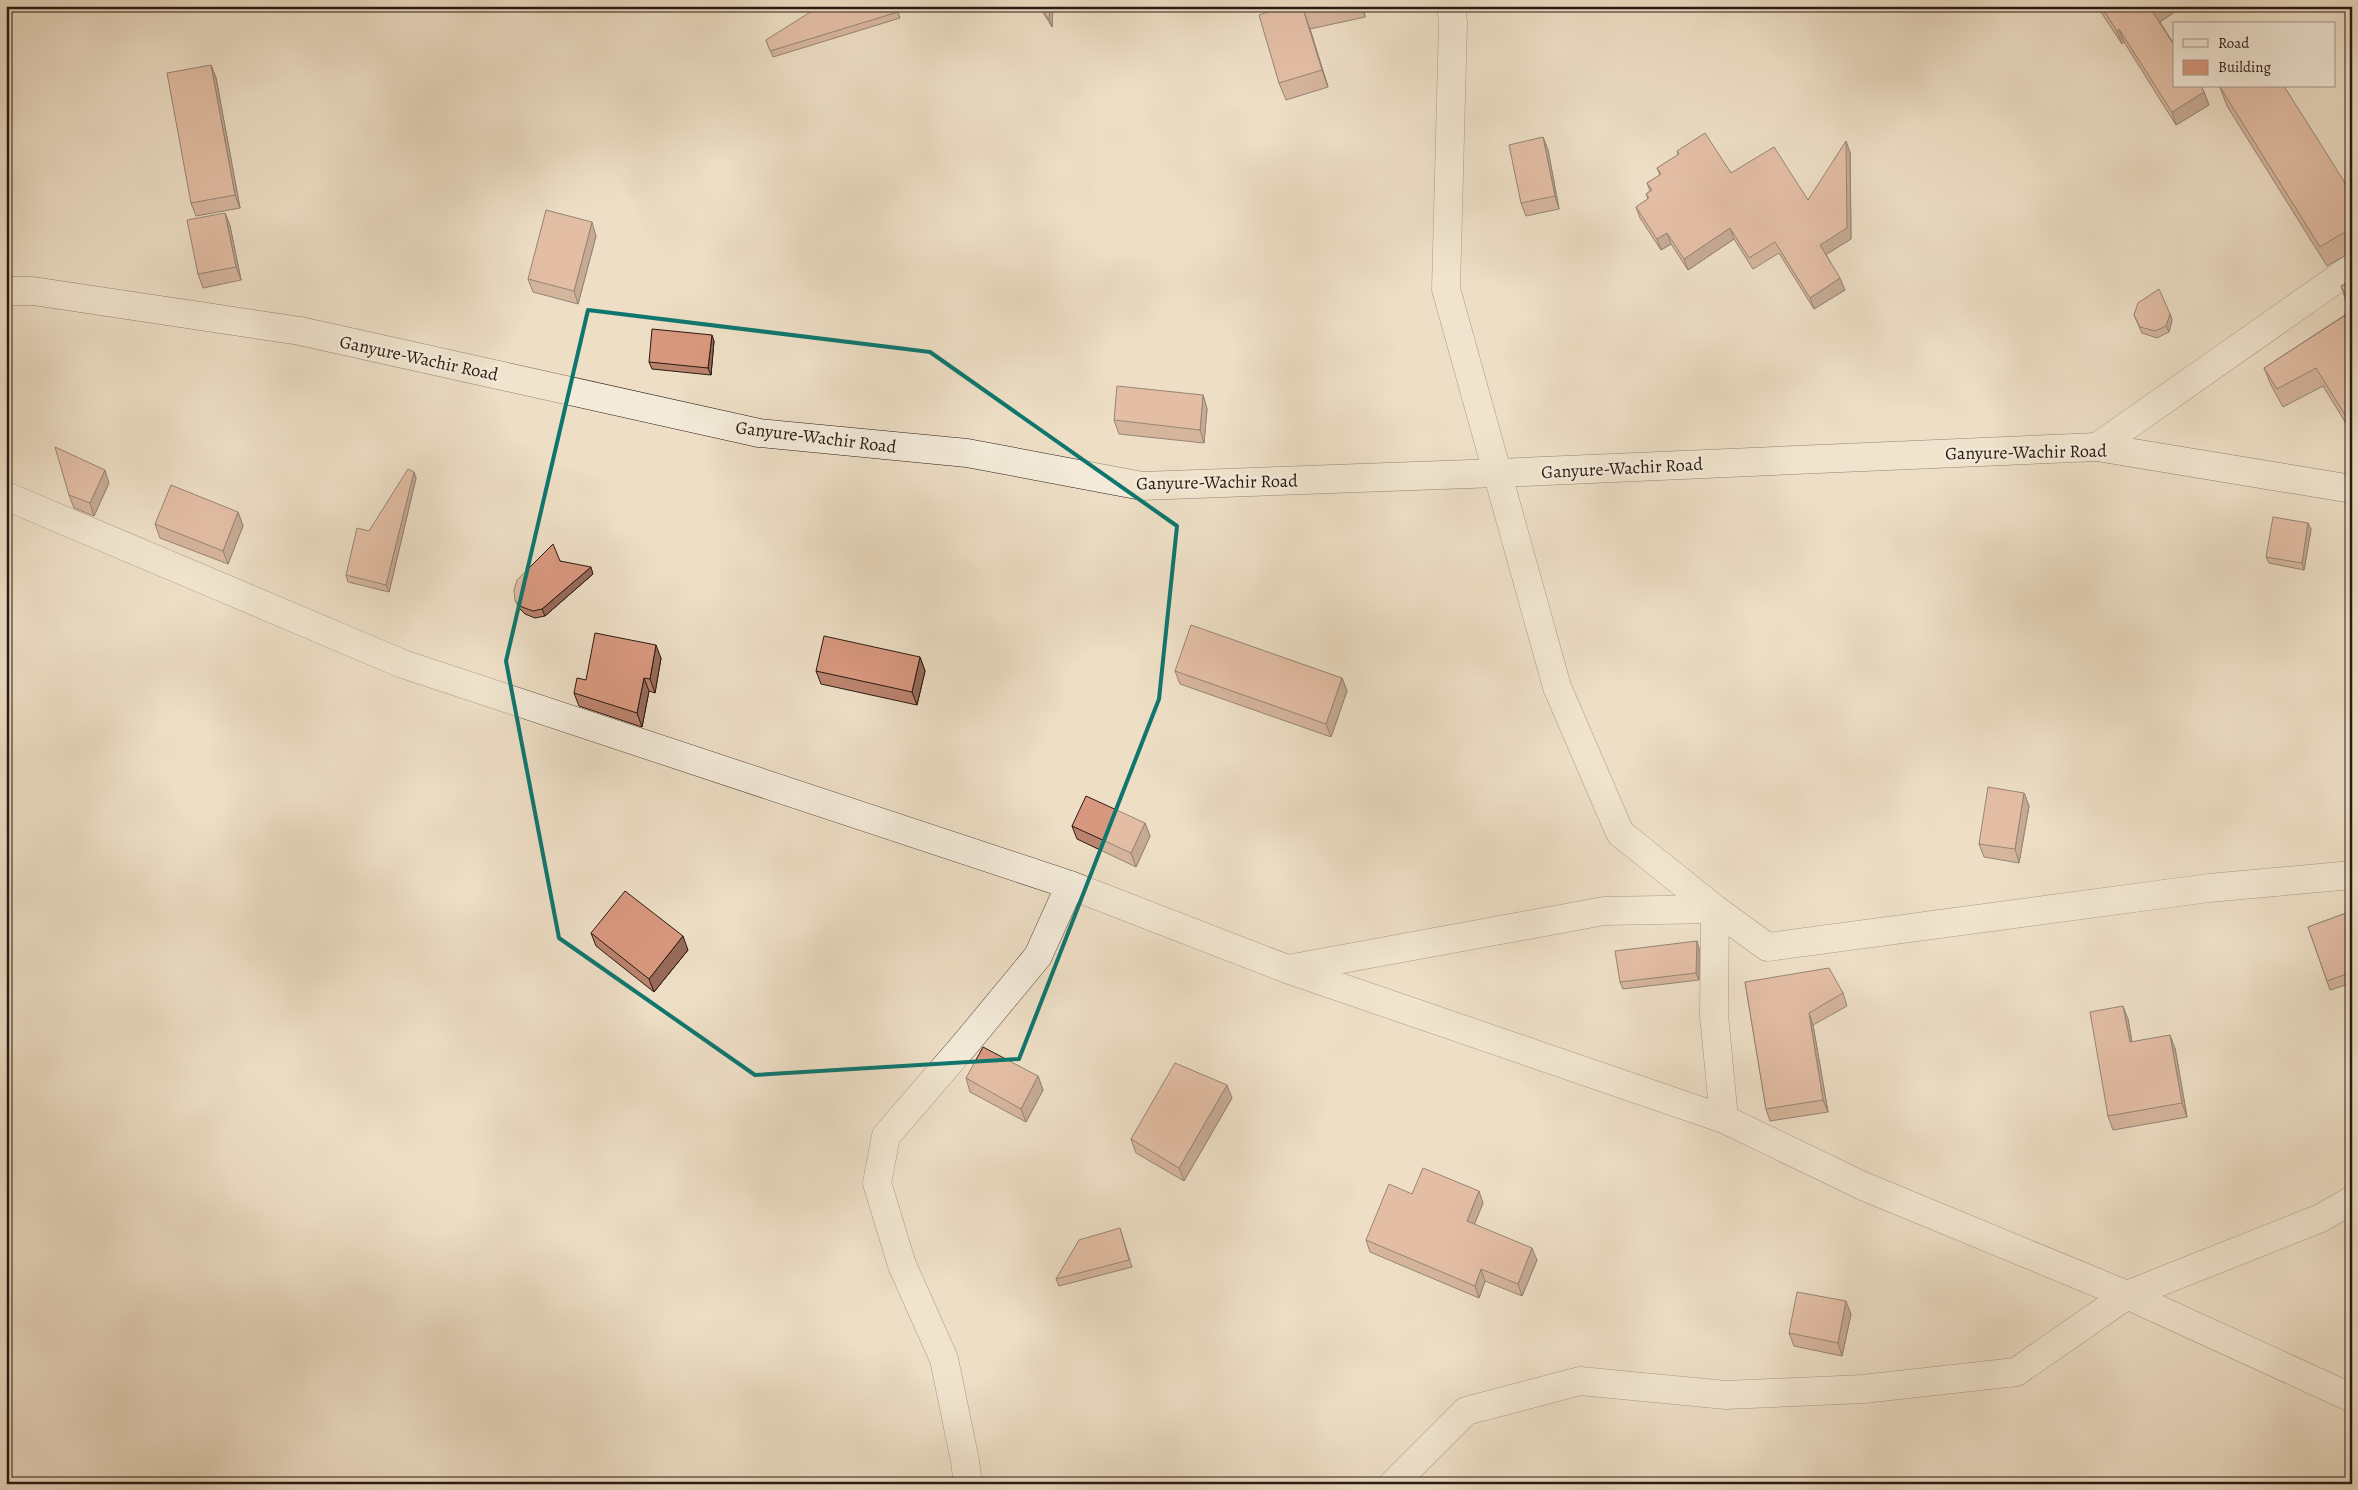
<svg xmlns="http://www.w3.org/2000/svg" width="2358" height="1490" viewBox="0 0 2358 1490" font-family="Alegreya,serif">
	<rect width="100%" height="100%" fill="#eddec5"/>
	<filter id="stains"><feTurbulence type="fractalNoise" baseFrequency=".004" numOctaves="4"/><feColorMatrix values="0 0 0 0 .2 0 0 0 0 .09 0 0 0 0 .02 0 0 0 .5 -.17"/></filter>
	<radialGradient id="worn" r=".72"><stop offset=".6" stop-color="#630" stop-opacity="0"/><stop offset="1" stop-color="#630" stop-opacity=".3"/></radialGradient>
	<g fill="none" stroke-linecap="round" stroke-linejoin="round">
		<!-- street casing -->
		<g stroke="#5b4a3f" stroke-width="29">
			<g id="street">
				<polyline points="1451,6 1453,22 1446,289 1557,687 1620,833 1715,909 1714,1015 1724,1119"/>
				<polyline points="2097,447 2352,268"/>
				<polyline points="6,496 403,664 1070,885 1287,969 1724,1119 1863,1186 2127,1295 2352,1398"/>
				<polyline points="1288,969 1604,911 1715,909 1767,947 2209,888 2352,875"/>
				<polyline points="968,1484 965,1461 944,1359 902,1265 877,1183 886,1136 967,1042 1038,956 1070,885"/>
				<polyline points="1393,1484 1466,1411 1580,1381 1726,1395 1863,1389 2016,1372 2127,1295 2321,1218 2352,1200"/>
			</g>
		</g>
		<!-- secondary casing -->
		<g stroke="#2a1912" stroke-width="29">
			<polyline id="secondary" points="6,291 33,291 300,331 759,433 967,453 1142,486 1498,473 2097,447 2352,489"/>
		</g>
		<!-- street -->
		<use href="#street" stroke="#f3ead9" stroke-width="28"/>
		<!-- secondary -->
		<use href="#secondary" stroke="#f3ead9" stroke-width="28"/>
	</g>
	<!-- wall -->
	<g fill="#ba836d" stroke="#2a1912">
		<polygon points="1039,6 1053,6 1052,27"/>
		<polygon points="1286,6 1363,6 1365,17 1310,29 1328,87 1286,100 1279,83"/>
		<polygon points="2097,6 2183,6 2160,22 2204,92 2209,105 2176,125 2124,42 2122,44"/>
		<polygon points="898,12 900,18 773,57 766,40"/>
		<polygon points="211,65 216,78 240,208 196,216 191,203"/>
		<polygon points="2220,87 2352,194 2352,253 2350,253 2327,266 2227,106"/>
		<polygon points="1543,137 1548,150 1559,209 1526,216 1521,203"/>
		<polygon points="1677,151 1731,173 1808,200 1850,152 1851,239 1826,254 1845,290 1814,309 1779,253 1753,269 1734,239 1688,270 1671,244 1661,250 1640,218 1636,207 1648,199 1646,194 1650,191 1647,183 1660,175 1657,168 1678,155"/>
		<polygon points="225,213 230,226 241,280 203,288 198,274"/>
		<polygon points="596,236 578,304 533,292 528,279"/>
		<polygon points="2352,281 2352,433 2323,386 2283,407 2271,385 2264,368 2351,311 2347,304 2341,286"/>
		<polygon points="2170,314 2172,320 2169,332 2157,338 2142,333 2134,315"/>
		<polygon points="714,341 711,375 652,369 649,362"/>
		<polygon points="1203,395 1207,409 1204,443 1119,434 1114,420"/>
		<polygon points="414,472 416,478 389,592 348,582 346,575 369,531"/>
		<polygon points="109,483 94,516 74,508 69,495"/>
		<polygon points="238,512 243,526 228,564 160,538 155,524"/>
		<polygon points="2311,529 2304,570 2269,563 2266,557"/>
		<polygon points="560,561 593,574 545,616 535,618 525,614 518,607 515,600"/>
		<polygon points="920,657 925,671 917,705 821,684 816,671"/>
		<polygon points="661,658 655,693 649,691 642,727 579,706 574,693 586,680"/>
		<polygon points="1175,671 1342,678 1347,691 1331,737 1180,684"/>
		<polygon points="2024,793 2029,806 2019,863 1984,857 1979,844"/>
		<polygon points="1145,823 1150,836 1136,867 1077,839 1072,826"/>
		<polygon points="2352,911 2352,983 2330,990 2308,927"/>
		<polygon points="591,933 688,950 654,992 596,946"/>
		<polygon points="1699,948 1699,980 1623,989 1620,982"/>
		<polygon points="1745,982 1843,993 1847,1006 1813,1025 1828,1112 1770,1121 1766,1109"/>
		<polygon points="2128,1019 2132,1042 2175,1048 2187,1117 2113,1130 2108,1116"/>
		<polygon points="1038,1076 1043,1090 1026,1122 970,1092 966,1078"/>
		<polygon points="1232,1098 1184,1181 1136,1153 1131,1139"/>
		<polygon points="1412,1194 1483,1203 1474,1224 1537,1260 1522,1296 1485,1281 1479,1298 1370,1252 1366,1240"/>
		<polygon points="1120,1228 1132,1267 1059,1286 1056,1279"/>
		<polygon points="1851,1314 1842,1356 1794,1346 1789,1333"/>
	</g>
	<!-- shaded-wall -->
	<g fill="#976a59" stroke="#2a1912">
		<polygon points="96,6 102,6 97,9"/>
		<polygon points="1050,6 1053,6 1052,27 1049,20"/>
		<polygon points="1362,6 1363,6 1365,17"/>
		<polygon points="2159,6 2183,6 2157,24 2152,11"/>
		<polygon points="1304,12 1310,29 1328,87 1322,70"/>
		<polygon points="2119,29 2124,42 2122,44 2117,31"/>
		<polygon points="211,65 216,78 240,208 235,195"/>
		<polygon points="2204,92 2209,105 2176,125 2172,112"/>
		<polygon points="1543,137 1548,150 1559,209 1555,196"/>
		<polygon points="1846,141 1850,152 1851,239 1824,256 1820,245"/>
		<polygon points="225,213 230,226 241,280 236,267"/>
		<polygon points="592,222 596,236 578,304 574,291"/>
		<polygon points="1730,228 1734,239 1688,270 1684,259"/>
		<polygon points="1667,233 1671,244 1661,250 1657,239"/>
		<polygon points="1840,278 1845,290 1814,309 1810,298"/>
		<polygon points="2170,314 2172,320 2169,332 2166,326"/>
		<polygon points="712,335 714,341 711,375 708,368"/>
		<polygon points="1203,395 1207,409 1204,443 1200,430"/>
		<polygon points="105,470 109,483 94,516 90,503"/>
		<polygon points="414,472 416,478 389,592 386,585"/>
		<polygon points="238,512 243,526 228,564 223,551"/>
		<polygon points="2308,523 2311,529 2304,570 2302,563"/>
		<polygon points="591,567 593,574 545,616 542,609"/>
		<polygon points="656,645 661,658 655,693 650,679"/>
		<polygon points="920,657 925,671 917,705 912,692"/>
		<polygon points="644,678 649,691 642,727 637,713"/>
		<polygon points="1342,678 1347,691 1331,737 1326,724"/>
		<polygon points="2024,793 2029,806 2019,863 2015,849"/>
		<polygon points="1145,823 1150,836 1136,867 1131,853"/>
		<polygon points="683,936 688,950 654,992 649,979"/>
		<polygon points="1697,941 1699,948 1699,980 1696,973"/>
		<polygon points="2123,1006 2128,1019 2134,1055 2130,1042"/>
		<polygon points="1809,1013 1813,1025 1828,1112 1823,1100"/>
		<polygon points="2170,1035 2175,1048 2187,1117 2182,1103"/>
		<polygon points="1038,1076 1043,1090 1026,1122 1021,1109"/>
		<polygon points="1227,1085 1232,1098 1184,1181 1179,1168"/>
		<polygon points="1479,1191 1483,1203 1471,1233 1467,1221"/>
		<polygon points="1532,1248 1537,1260 1522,1296 1518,1284"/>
		<polygon points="1481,1269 1485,1281 1479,1298 1475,1286"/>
		<polygon points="1846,1301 1851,1314 1842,1356 1838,1343"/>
	</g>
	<!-- building -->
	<g fill="#d8987f" stroke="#2a1912">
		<polygon points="820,6 888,6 898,12 770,51 766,40"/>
		<polygon points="1041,6 1050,6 1049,20"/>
		<polygon points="1286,6 1329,6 1304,12 1322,70 1279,83 1259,15"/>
		<polygon points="2101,6 2159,6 2152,11 2174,45 2174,86 2201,86 2204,92 2172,112 2119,29 2117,31"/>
		<polygon points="211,65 235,195 191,203 167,73"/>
		<polygon points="2221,86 2284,86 2352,194 2352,235 2343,233 2320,247 2220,87"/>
		<polygon points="1705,133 1731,173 1774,147 1808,200 1846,141 1847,228 1820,245 1840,278 1810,298 1775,242 1749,258 1730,228 1684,259 1667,233 1657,239 1636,207 1649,198 1646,194 1652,190 1647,183 1661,174 1657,168 1679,154 1677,151"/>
		<polygon points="1543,137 1555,196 1521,203 1509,145"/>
		<polygon points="546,210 592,222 574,291 528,279"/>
		<polygon points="225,213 236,267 198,274 187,220"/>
		<polygon points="2352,281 2352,306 2341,286"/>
		<polygon points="2159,289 2170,314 2166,326 2155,331 2140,327 2134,315 2138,303"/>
		<polygon points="2352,311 2352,350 2349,351 2352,360 2352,426 2316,368 2277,389 2264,368"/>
		<polygon points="652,329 712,335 708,368 649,362"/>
		<polygon points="1117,386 1203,395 1200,430 1114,420"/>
		<polygon points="55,447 105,470 90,503 69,495"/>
		<polygon points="408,469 414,472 386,585 346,575 357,528 369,531"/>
		<polygon points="171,485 238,512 223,551 155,524"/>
		<polygon points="2273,517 2308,523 2302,563 2266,557"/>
		<polygon points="553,544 560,561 591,567 542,609 533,611 522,607 515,600 514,590 517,580"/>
		<polygon points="1191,625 1342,678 1326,724 1175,671"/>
		<polygon points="595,633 656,645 650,679 644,678 637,713 574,693 577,678 586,680"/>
		<polygon points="824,636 920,657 912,692 816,671"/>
		<polygon points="1988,787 2024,793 2015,849 1979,844"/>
		<polygon points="1086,796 1145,823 1131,853 1072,826"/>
		<polygon points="625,891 683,936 649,979 591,933"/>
		<polygon points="2352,911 2352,972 2327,981 2308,927"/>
		<polygon points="1697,941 1696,973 1620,982 1615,951"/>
		<polygon points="1829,968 1843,993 1809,1013 1823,1100 1766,1109 1745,982"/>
		<polygon points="2123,1006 2130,1042 2170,1035 2182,1103 2108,1116 2090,1012"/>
		<polygon points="983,1047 1038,1076 1021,1109 966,1078"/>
		<polygon points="1175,1063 1227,1085 1179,1168 1131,1139"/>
		<polygon points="1423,1168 1479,1191 1467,1221 1532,1248 1518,1284 1481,1269 1475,1286 1366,1240 1389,1184 1412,1194"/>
		<polygon points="1120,1228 1129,1260 1056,1279 1079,1240"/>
		<polygon points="1797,1292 1846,1301 1838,1343 1789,1333"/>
	</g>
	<!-- marked area -->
	<path d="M0 0H2358V1490H0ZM588,310L930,352L1177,526L1159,699L1019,1059L755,1075L559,938L506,661Z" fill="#eddec5" fill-opacity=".55" fill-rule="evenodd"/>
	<path fill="none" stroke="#0f766e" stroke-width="4" stroke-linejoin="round" d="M588,310L930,352L1177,526L1159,699L1019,1059L755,1075L559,938L506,661Z"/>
	<g text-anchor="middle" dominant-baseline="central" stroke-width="4.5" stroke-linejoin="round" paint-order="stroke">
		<!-- street labels -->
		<g font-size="18" fill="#2a1912" stroke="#f3ead9">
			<text transform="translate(419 358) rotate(12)">Ganyure-Wachir Road</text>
			<text transform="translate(816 437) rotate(7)">Ganyure-Wachir Road</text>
			<text transform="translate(2026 452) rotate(-1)">Ganyure-Wachir Road</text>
			<text transform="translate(1622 468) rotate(-3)">Ganyure-Wachir Road</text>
			<text transform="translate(1217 482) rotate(-1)">Ganyure-Wachir Road</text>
		</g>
	</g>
	<!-- margin -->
	<rect width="2358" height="1490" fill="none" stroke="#eddec5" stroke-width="25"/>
	<rect x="8" y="8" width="2343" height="1475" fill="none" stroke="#2a1912" stroke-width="2.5"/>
	<rect x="12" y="12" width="2333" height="1465" fill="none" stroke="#2a1912"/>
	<!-- legend -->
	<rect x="2173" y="22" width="162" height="65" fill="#f3ead9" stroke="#a39689"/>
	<rect x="2183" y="39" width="25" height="8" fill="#f3ead9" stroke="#a39689"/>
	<text x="2218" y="48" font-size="15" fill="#2a1912">Road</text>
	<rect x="2183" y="60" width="25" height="15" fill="#d8987f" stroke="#a39689"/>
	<text x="2218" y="72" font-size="15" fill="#2a1912">Building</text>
	<rect width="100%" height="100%" filter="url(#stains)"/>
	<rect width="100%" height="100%" fill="url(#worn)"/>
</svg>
